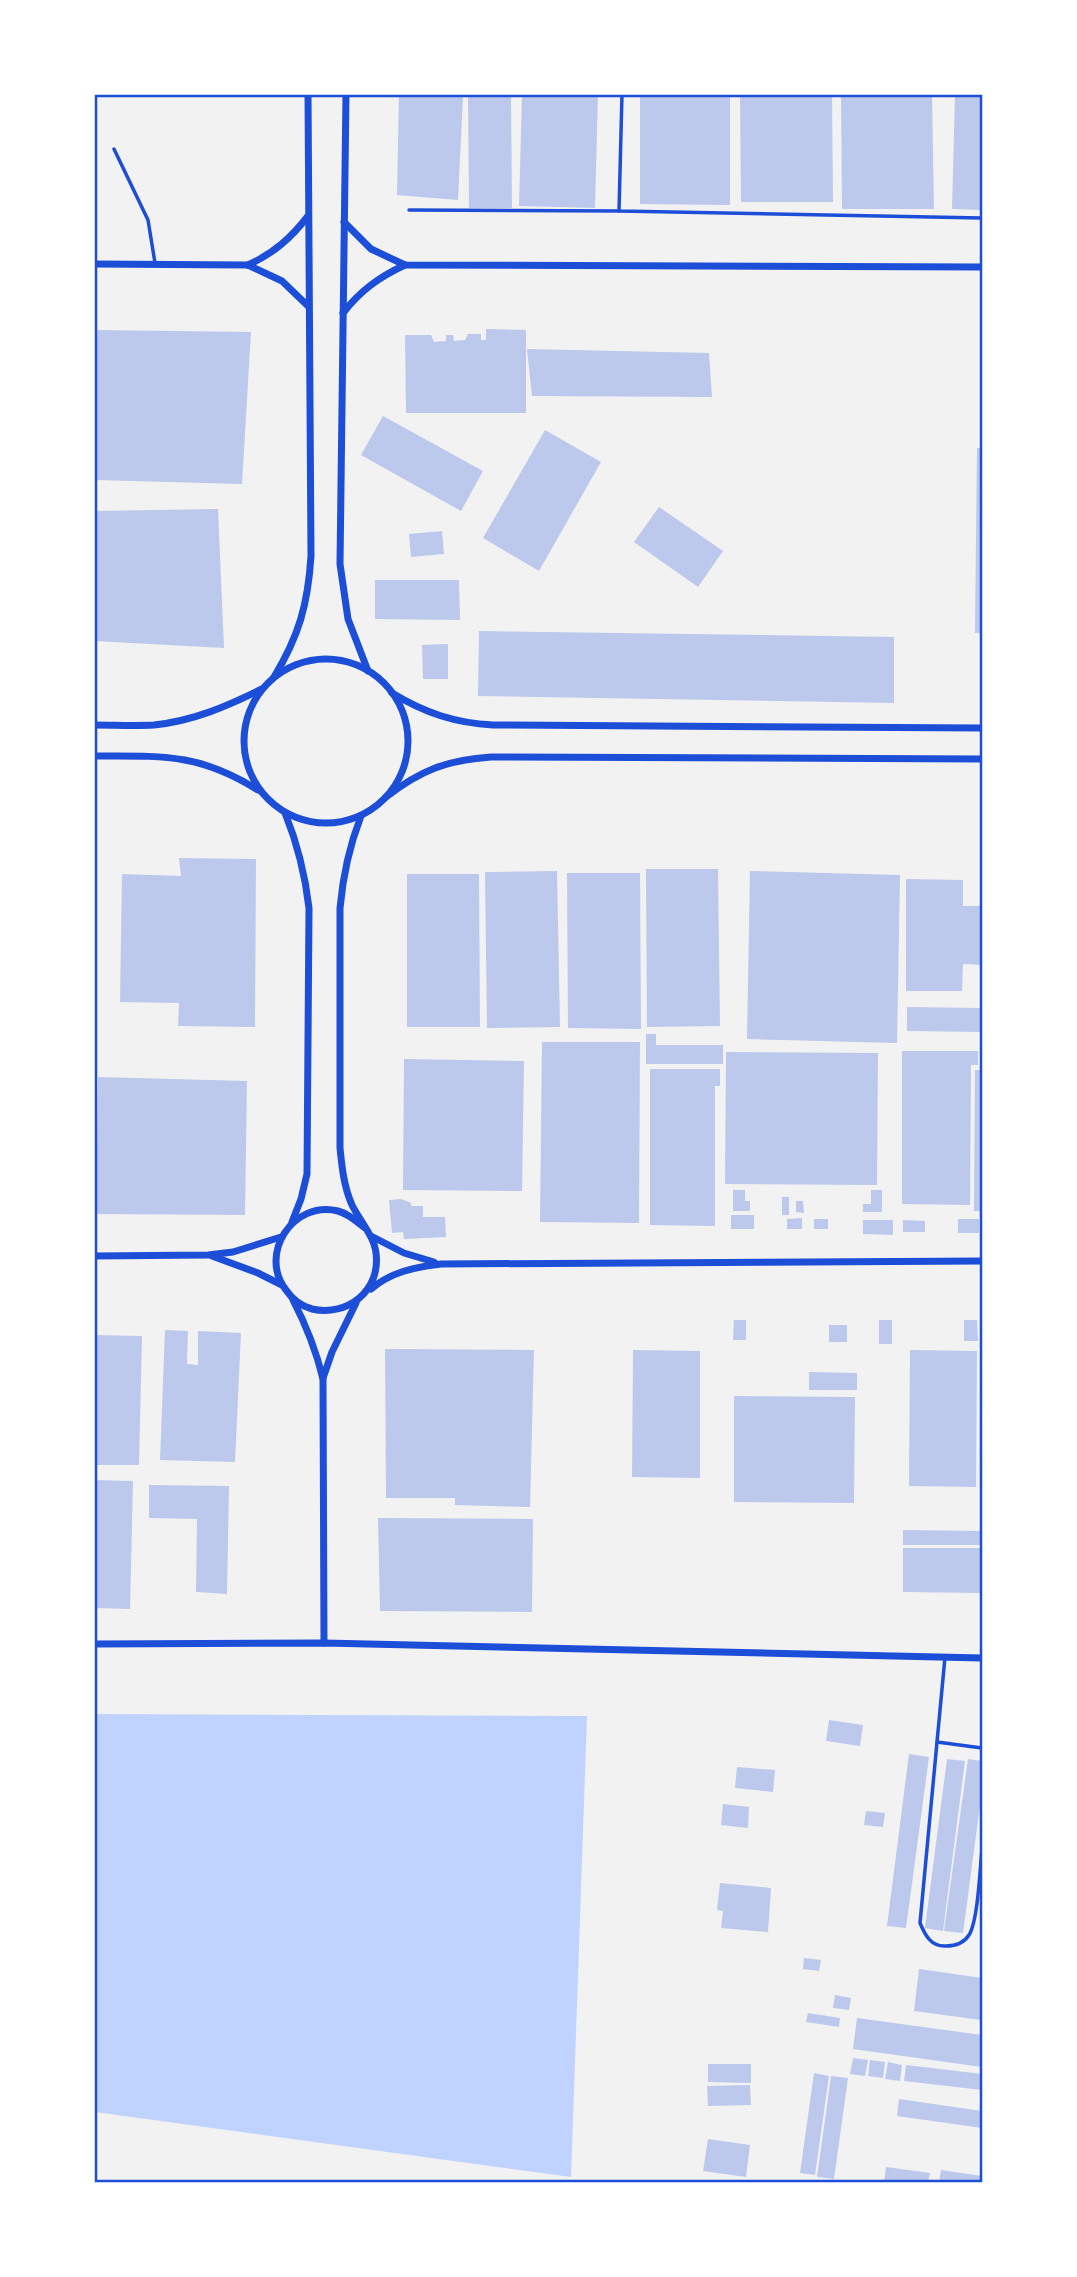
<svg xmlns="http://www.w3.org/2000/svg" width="1077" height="2277" viewBox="0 0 1077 2277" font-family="'Fira Sans',sans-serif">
	<rect width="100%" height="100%" fill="#f2f2f2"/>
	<!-- water -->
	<polygon fill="#bfd3fe" points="95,1714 587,1716 571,2177 95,2112"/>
	<!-- building -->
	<g fill="#bdc9ec">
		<polygon points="399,94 463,96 458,200 397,195"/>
		<polygon points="468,94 511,94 512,208 469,208"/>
		<polygon points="522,94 598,94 595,208 519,206"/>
		<polygon points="640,94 730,94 730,205 640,204"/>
		<polygon points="740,94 832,94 833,202 741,202"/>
		<polygon points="841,94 932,94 934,209 842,209"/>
		<polygon points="955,94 982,94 982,210 952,209"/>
		<polygon points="486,329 526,330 526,413 406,413 405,335 431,335 434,342 446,341 446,335 453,335 454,341 465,340 468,334 481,334 481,340 486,340"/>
		<polygon points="95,330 251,332 242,484 95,480"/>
		<polygon points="527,349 709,353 712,397 532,396"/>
		<polygon points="383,416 483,471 461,511 361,455"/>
		<polygon points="545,430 601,462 539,571 483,538"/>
		<polygon points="977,448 982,448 982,633 975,633"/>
		<polygon points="659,507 723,551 698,587 634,542"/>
		<polygon points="218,509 224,648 94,641 94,511"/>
		<polygon points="442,531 444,554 411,557 409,534"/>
		<polygon points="375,580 459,580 460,620 375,619"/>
		<polygon points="479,631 894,637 894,703 478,696"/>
		<polygon points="448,644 448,679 423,679 422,645"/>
		<polygon points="179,858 256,859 255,1027 178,1026 179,1003 120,1002 122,874 181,876"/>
		<polygon points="646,869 718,869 720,1026 647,1027"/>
		<polygon points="557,871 560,1027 487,1028 485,872"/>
		<polygon points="750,871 900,875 897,1043 747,1039"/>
		<polygon points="567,873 640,873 641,1029 568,1028"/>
		<polygon points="407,874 479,874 480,1027 407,1027"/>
		<polygon points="906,879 963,880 963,906 982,906 982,965 963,964 962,991 906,991"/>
		<polygon points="907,1007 982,1008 982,1032 907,1031"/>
		<polygon points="646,1034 656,1034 656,1045 723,1045 723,1064 646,1064"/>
		<polygon points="542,1042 640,1042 639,1223 540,1222"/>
		<polygon points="902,1051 978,1051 978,1065 971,1065 970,1205 902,1204"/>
		<polygon points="726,1052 878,1053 877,1185 725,1184"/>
		<polygon points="404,1059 524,1061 522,1191 403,1190"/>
		<polygon points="650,1069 720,1069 720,1086 715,1086 715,1226 650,1225"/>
		<polygon points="975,1070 982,1070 982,1211 974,1211"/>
		<polygon points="98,1077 247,1081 245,1215 96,1214"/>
		<polygon points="733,1190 745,1190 745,1201 750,1201 750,1211 733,1211"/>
		<polygon points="871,1190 882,1190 882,1212 863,1212 863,1204 871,1204"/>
		<rect x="782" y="1197" width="7" height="18"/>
		<polygon points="401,1199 411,1203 411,1206 423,1206 423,1217 445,1217 446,1237 404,1239 403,1232 392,1233 389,1200"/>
		<polygon points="796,1201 803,1201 804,1213 796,1212"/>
		<rect x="731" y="1215" width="23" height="14"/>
		<polygon points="802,1218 802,1229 787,1229 787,1219"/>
		<rect x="814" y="1219" width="14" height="10"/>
		<rect x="958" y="1219" width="21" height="14"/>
		<polygon points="863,1220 893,1220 893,1235 863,1234"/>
		<polygon points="903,1220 925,1221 925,1232 903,1232"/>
		<polygon points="734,1320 746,1320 746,1340 733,1340"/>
		<rect x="879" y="1320" width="13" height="24"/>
		<polygon points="964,1320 977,1320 978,1341 964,1341"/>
		<rect x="829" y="1325" width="18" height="17"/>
		<polygon points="165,1330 188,1331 187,1364 198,1365 198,1331 241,1333 235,1462 160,1460"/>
		<polygon points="94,1335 142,1336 139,1465 94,1465"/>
		<polygon points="385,1349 534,1350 530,1507 455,1505 455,1498 386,1498"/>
		<polygon points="633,1350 700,1351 700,1478 632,1477"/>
		<polygon points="910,1350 977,1351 976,1487 909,1486"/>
		<polygon points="809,1372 857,1373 857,1390 809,1390"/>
		<polygon points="734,1396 855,1397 854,1503 734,1502"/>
		<polygon points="94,1480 133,1481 130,1609 94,1608"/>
		<polygon points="149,1485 229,1486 227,1594 196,1592 197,1519 149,1518"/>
		<polygon points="378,1518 533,1519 532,1612 380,1611"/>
		<polygon points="903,1530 982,1531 982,1545 903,1545"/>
		<polygon points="903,1548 982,1548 982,1593 903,1592"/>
		<polygon points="829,1720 863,1725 860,1746 826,1741"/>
		<polygon points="909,1754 929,1757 906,1928 887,1926"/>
		<polygon points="947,1759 965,1761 943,1931 925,1928"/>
		<polygon points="968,1759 982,1761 982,1790 963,1933 944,1931"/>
		<polygon points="737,1767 775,1770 773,1792 735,1788"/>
		<polygon points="723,1804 749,1807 748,1828 721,1825"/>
		<polygon points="866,1811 885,1813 883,1827 864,1825"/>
		<polygon points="720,1883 771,1888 768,1932 721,1928 723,1911 717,1910"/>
		<polygon points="804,1958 821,1960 819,1971 803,1969"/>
		<polygon points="919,1969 982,1978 981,2020 914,2011"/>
		<polygon points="835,1995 851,1998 849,2010 833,2008"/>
		<polygon points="808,2013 840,2018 839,2027 806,2022"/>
		<polygon points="857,2018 982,2035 982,2067 853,2049"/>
		<polygon points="853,2058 868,2060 865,2076 850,2074"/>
		<polygon points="870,2060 885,2062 883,2078 868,2076"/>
		<polygon points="888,2062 902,2065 900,2081 885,2079"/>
		<polygon points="708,2064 751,2064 751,2083 708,2082"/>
		<polygon points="906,2065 982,2074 982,2090 904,2081"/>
		<polygon points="814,2073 829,2076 815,2175 800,2173"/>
		<polygon points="831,2076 848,2078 834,2179 817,2177"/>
		<polygon points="750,2085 751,2105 708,2106 707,2086"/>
		<polygon points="899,2099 982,2111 982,2128 897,2116"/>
		<polygon points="708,2139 750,2145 746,2177 703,2171"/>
		<polygon points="886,2167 930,2173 928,2182 884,2182"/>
		<polygon points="941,2170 982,2176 982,2182 939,2182"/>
	</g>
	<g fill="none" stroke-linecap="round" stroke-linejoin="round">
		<!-- service -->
		<g stroke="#1d4ed8" stroke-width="3.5">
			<polyline points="622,94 619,211 982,218"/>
			<polyline points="114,149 148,220 155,263"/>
			<polyline points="409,210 619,211"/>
			<path d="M945,1657L920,1923C925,1935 931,1947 946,1946C955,1946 964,1943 969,1935C978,1921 980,1868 982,1849"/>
			<polyline points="937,1742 982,1748"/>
		</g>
		<!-- minor -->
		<g stroke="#1d4ed8" stroke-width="7">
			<polyline points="346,94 340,564 348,619 368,671"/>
			<polyline points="344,222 371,249 405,265 982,267"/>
			<polyline points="94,264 248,265 282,281 308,306"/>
			<path d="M248,265C274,253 291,238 308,216"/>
			<path d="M343,313C360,291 379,277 405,265"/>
			<circle cx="326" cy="741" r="82"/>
			<path d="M274,677C299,636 308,604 311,556L308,94"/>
			<path d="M392,693C425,713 455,723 493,725L982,728"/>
			<path d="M94,725C114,725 135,726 154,725C193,721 228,706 262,689"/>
			<path d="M94,756C162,756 199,753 258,790"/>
			<path d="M386,797C421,770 447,760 491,757L982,759"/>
			<path d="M285,813C298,845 305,874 309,908L307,1174L301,1199L292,1222"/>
			<path d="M361,816C349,847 343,875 340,908V1148C342,1168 344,1187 352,1205C360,1221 374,1236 376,1253C381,1291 347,1317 312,1309C301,1306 292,1299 286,1290C258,1254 293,1200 338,1211C349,1214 356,1221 365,1228"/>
			<polyline points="371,1236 404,1253 434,1262"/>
			<polyline points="94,1256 208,1255 233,1252 281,1237"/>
			<polyline points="212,1256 258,1273 282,1285"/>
			<path d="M371,1289C391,1272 415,1267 441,1264L982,1261"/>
			<path d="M293,1300C306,1325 316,1350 323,1379L324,1643"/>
			<polyline points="323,1378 332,1352 356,1303"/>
			<polyline points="94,1644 324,1643 982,1658"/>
		</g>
	</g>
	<!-- border -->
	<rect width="1077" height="2277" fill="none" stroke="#ffffff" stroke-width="192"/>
	<rect x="96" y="96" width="885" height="2085" fill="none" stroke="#1d4ed8" stroke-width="2.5"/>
</svg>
